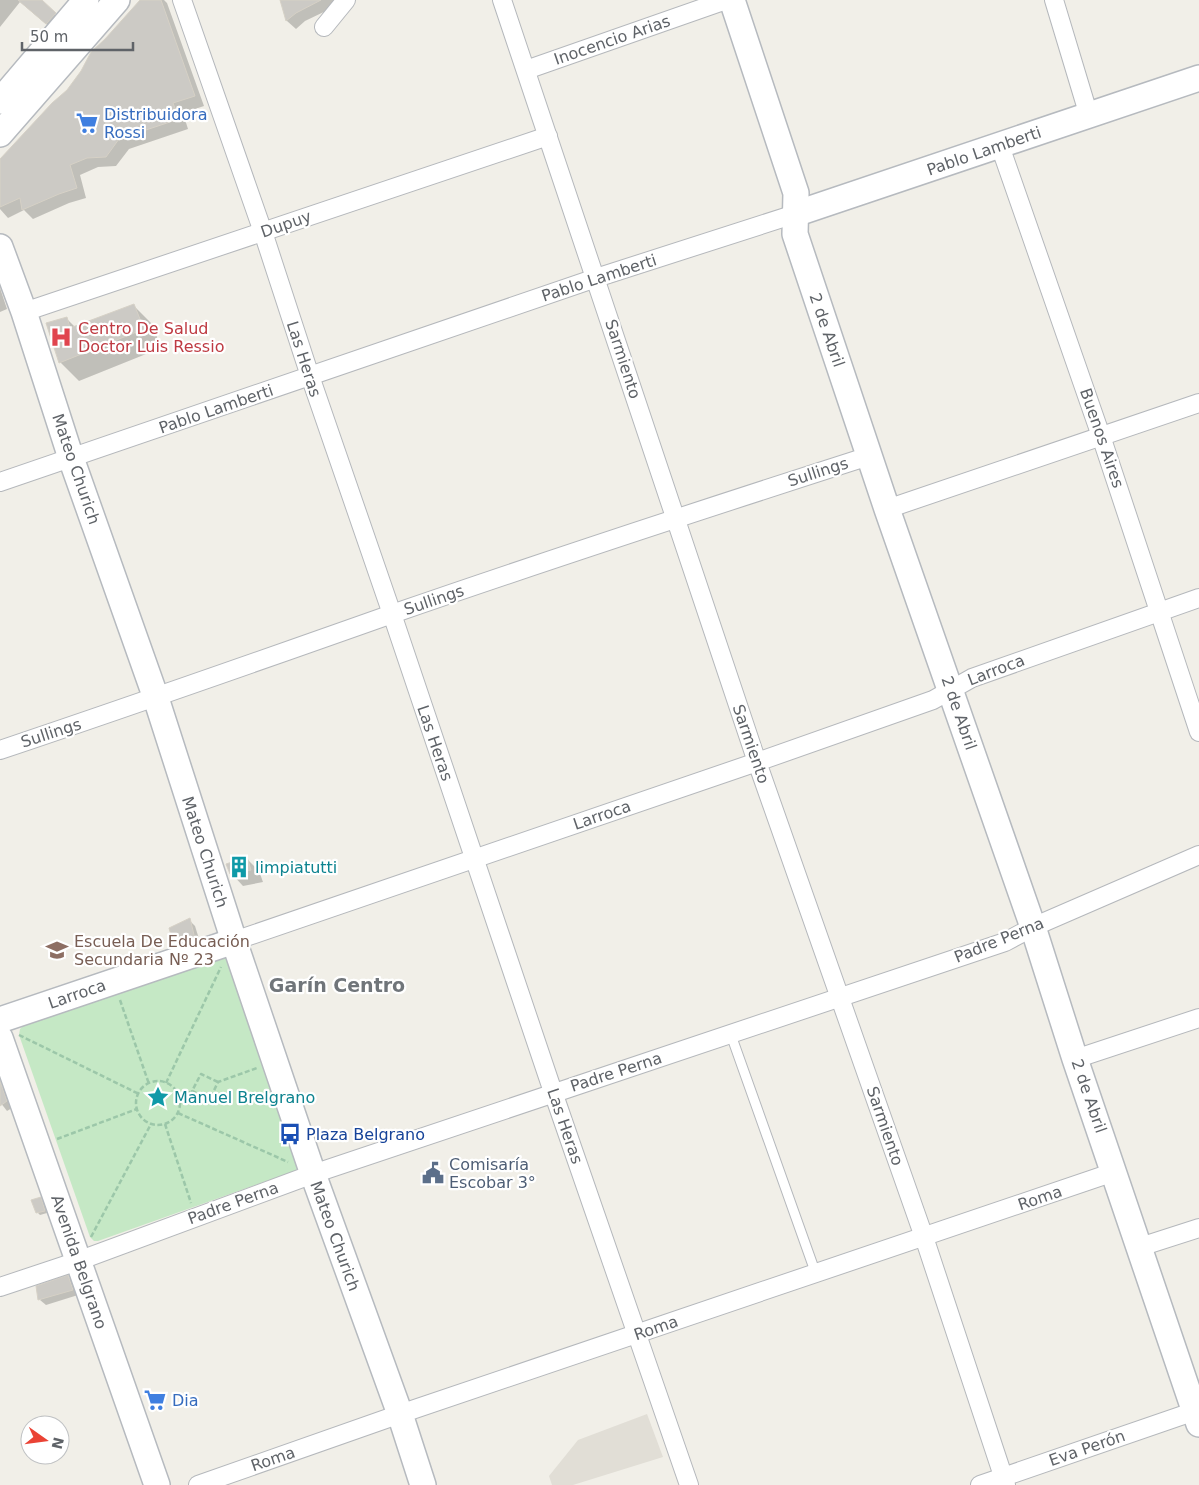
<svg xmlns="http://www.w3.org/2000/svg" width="1199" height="1485" viewBox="0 0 1199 1485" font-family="'DejaVu Sans',sans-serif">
	<rect width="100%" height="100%" fill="#f1efe8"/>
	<!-- education -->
	<polygon fill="#e1ded6" points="647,1414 663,1457 573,1485 552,1485 549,1476 578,1440"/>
	<!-- green -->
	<polygon fill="#c5e8c5" points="226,956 300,1166 295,1171 98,1241 94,1241 90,1237 19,1035 20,1029 24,1025"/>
	<!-- shadow -->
	<g fill="#0003">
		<polygon points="0,0 40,0 67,26 59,35 20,2 0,27"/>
		<polygon points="141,0 164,0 167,3 204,106 183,113 188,129 129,149 116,166 98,167 80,175 86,198 69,203 33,219 24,210 8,218 0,209 0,161 68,91"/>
		<polygon points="281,0 338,0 330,9 305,21 296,29 287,21"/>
		<polygon points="0,288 7,309 0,312"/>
		<polygon points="133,305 152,324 161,348 79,381 60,362 67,319 75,327"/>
		<polygon points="247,859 259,871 263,882 243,886 231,873"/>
		<polygon points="189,920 195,926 201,945 180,949 174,943"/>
		<polygon points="1,1086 7,1092 12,1108 7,1111 0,1102"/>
		<polygon points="40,1198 43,1201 47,1213 40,1215 37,1212"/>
		<polygon points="68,1277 74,1283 78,1295 46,1305 40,1300"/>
	</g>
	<!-- building -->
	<g fill="#cccac5" stroke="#d6d1c6">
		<polygon points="18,0 42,0 56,13 46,24"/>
		<polygon points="140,0 161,0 195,96 173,103 179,119 119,139 106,157 87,158 70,165 77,188 59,194 22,210 20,198 0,207 0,159 52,103 67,90 81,71 91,52 105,39"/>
		<polygon points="280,0 321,0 296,13 286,21"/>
		<polygon points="134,304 144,329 59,363 46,323 67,317 70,328"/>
		<polygon points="247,857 251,870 230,874 226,864"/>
		<polygon points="190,918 195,939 181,944 173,943 169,928"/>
		<polygon points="0,1081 7,1101 0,1106"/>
		<polygon points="41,1197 45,1211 36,1213 31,1200"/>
		<polygon points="68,1275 73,1290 38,1300 36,1286"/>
	</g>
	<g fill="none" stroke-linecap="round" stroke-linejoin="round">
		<!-- lane casing -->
		<g stroke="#b5b8bc" stroke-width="11">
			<polyline id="lane" points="731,1035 816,1274"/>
		</g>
		<!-- street casing -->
		<g stroke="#b5b8bc" stroke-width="20">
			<g id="street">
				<polyline points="182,0 263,232 310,376 392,614 553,1092 689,1485"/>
				<polyline points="502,0 757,762 924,1237 1006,1485"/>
				<polyline points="1054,0 1089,116"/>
				<polyline points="324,27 346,0"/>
				<polyline points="526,70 726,0"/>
				<polyline points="1000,146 1101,436 1199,732"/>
				<polyline points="24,312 548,136"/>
				<polyline points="0,482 596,278 795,214"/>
				<polyline points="887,509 1199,403"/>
				<path d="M0,750C131,706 262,660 392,614C551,559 710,507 869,456"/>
				<polyline points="234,941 757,762 933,700 972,678 1199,598"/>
				<polyline points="1075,1059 1199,1018"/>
				<polyline points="1140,1247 1199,1228"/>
				<polyline points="0,1287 78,1261 313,1174 1005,942 1033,927 1199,855"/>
				<polyline points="198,1485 400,1414 1114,1172"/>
				<polyline points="980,1485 1195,1411"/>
			</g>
		</g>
		<!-- secondary casing -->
		<g stroke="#b6babf" stroke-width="28">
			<g id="secondary">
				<polyline points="732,0 796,193 795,234 887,509 1033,927 1075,1059 1199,1424"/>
				<polyline points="0,101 86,0"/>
				<polyline points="0,134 117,0"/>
				<polyline points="795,214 1199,78"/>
				<polyline points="0,247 24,312 71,458 156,698 234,941 313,1174 400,1414 423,1485"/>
				<polyline points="0,1020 234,941"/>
				<polyline points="0,1038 157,1485"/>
			</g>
		</g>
		<!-- path -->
		<g stroke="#9cc7a9" stroke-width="2.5" stroke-dasharray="5 2.5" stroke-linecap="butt">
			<polyline points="120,1000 149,1084"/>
			<polyline points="19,1035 139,1094"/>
			<circle cx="158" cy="1103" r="22"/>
			<polyline points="218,1082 201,1074 192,1091 210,1099 218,1082 257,1068"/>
			<polyline points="166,1083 221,967"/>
			<polyline points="179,1097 192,1091"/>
			<polyline points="178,1113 288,1162"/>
			<polyline points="165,1124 191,1203"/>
			<polyline points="57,1139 137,1109"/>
			<polyline points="91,1237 151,1124"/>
		</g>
		<!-- lane -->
		<use href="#lane" stroke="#fff" stroke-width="9"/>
		<!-- street -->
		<use href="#street" stroke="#fff" stroke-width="18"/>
		<!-- secondary -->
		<use href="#secondary" stroke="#fff" stroke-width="25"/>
	</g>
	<!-- icons -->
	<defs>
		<g id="supermarket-bare" transform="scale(1.725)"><path d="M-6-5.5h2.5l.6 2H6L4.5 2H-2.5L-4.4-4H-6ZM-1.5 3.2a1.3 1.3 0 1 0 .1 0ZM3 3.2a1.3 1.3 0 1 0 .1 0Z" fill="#3f7fe0" stroke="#fff" stroke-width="2.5" paint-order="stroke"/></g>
		<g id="hospital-bare" transform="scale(1.725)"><path d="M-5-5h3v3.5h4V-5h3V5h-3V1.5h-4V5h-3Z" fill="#e0444e" stroke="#fff" stroke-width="2.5" paint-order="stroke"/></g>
		<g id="building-bare" transform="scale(1.725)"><path d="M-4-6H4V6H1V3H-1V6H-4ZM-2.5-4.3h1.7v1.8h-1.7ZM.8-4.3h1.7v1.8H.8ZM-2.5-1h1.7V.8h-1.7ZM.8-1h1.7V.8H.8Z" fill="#0f9aa8" stroke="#fff" stroke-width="2.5" paint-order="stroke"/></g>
		<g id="school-bare" transform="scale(1.725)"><path d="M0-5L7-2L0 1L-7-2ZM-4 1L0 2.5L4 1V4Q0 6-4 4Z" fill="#8d6e63" stroke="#fff" stroke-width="2.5" paint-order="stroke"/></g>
		<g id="sight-bare" transform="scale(1.725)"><path d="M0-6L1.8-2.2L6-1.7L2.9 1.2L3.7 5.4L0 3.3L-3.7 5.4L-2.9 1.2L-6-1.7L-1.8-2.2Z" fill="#0f9aa8" stroke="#fff" stroke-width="2.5" paint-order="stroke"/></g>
		<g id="bus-bare" transform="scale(1.725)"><path d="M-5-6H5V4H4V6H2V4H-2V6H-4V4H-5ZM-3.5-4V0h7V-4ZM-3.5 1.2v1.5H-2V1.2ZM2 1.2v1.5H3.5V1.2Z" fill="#1a4fb4" stroke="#fff" stroke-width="2.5" paint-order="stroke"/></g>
		<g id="civic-bare" transform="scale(1.725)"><path d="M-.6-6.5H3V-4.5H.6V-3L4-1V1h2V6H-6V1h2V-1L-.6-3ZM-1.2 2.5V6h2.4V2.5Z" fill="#5c6f8a" stroke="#fff" stroke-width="2.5" paint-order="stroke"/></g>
	</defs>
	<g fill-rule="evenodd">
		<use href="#supermarket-bare" x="87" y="123"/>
		<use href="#hospital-bare" x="61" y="337"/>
		<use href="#building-bare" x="239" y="867"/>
		<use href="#school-bare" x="57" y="950"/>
		<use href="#sight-bare" x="158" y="1097"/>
		<use href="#bus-bare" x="290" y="1134"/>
		<use href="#civic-bare" x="433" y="1173"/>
		<use href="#supermarket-bare" x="155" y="1400"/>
	</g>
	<g text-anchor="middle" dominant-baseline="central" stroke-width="4.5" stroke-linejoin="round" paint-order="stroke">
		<!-- street labels -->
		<g font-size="16" fill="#5f6368" stroke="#fff">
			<text transform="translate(612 40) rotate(-19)">Inocencio Arias</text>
			<text transform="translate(984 151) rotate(-19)">Pablo Lamberti</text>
			<text transform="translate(286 224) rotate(-19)">Dupuy</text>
			<text transform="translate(599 278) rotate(-18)">Pablo Lamberti</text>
			<text transform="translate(827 330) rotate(71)">2 de Abril</text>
			<text transform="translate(304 359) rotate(72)">Las Heras</text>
			<text transform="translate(623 359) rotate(72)">Sarmiento</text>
			<text transform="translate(216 409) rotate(-19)">Pablo Lamberti</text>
			<text transform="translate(1102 438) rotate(71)">Buenos Aires</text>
			<text transform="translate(76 469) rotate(71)">Mateo Churich</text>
			<text transform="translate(818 472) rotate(-18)">Sullings</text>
			<text transform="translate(434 600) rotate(-19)">Sullings</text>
			<text transform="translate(996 670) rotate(-21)">Larroca</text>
			<text transform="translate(959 713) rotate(71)">2 de Abril</text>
			<text transform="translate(51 733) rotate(-18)">Sullings</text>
			<text transform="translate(435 743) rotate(71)">Las Heras</text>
			<text transform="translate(751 744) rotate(71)">Sarmiento</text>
			<text transform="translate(602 815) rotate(-19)">Larroca</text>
			<text transform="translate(205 852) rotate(72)">Mateo Churich</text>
			<text transform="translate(999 940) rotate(-22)">Padre Perna</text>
			<text transform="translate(77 994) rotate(-19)">Larroca</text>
			<text transform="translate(616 1072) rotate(-18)">Padre Perna</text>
			<text transform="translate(1089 1096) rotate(71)">2 de Abril</text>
			<text transform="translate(565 1126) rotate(71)">Las Heras</text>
			<text transform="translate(885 1126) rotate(71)">Sarmiento</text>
			<text transform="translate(1040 1198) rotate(-19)">Roma</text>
			<text transform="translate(233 1203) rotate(-20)">Padre Perna</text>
			<text transform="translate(335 1236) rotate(70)">Mateo Churich</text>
			<text transform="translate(79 1262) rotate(71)">Avenida Belgrano</text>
			<text transform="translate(656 1328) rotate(-19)">Roma</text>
			<text transform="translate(1087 1448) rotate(-19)">Eva Perón</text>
			<text transform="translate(273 1459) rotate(-19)">Roma</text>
		</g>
		<!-- shop labels -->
		<g font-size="16" fill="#366cbe" stroke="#fff" text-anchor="start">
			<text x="104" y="114">Distribuidora<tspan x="104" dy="18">Rossi</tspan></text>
			<text x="172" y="1400">Dia</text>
		</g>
		<!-- health labels -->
		<g font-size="16" fill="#be3a42" stroke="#fff" text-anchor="start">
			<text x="78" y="328">Centro De Salud<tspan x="78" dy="18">Doctor Luis Ressio</tspan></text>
		</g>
		<!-- culture labels -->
		<g font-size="16" fill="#0d838f" stroke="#fff" text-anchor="start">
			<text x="255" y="867">limpiatutti</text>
			<text x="174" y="1097">Manuel Brelgrano</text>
		</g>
		<!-- education labels -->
		<g font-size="16" fill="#785e54" stroke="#fff" text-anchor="start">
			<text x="74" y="941">Escuela De Educación<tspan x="74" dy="18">Secundaria Nº 23</tspan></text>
		</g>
		<!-- transit labels -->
		<g font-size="16" fill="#164399" stroke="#fff" text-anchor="start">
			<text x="306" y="1134">Plaza Belgrano</text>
		</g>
		<!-- service labels -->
		<g font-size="16" fill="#4e5e75" stroke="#fff" text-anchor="start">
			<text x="449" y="1164">Comisaría<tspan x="449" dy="18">Escobar 3°</tspan></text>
		</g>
		<!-- quarter labels -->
		<g font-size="19" font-weight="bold" fill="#70757a" stroke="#fff">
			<text x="337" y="985">Garín Centro</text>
		</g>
	</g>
	<!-- north arrow -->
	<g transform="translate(45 1440) rotate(104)"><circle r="24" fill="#ffffff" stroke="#bfc1c3"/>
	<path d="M0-4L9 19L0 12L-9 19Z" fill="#ea4335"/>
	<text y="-8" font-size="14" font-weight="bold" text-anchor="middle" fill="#5f6368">N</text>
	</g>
	<!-- scale -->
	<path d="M22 42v8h111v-8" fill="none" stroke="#5f6368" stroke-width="2.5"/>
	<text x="30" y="42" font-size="15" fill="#5f6368" stroke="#ffffff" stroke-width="4" paint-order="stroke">50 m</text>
</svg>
